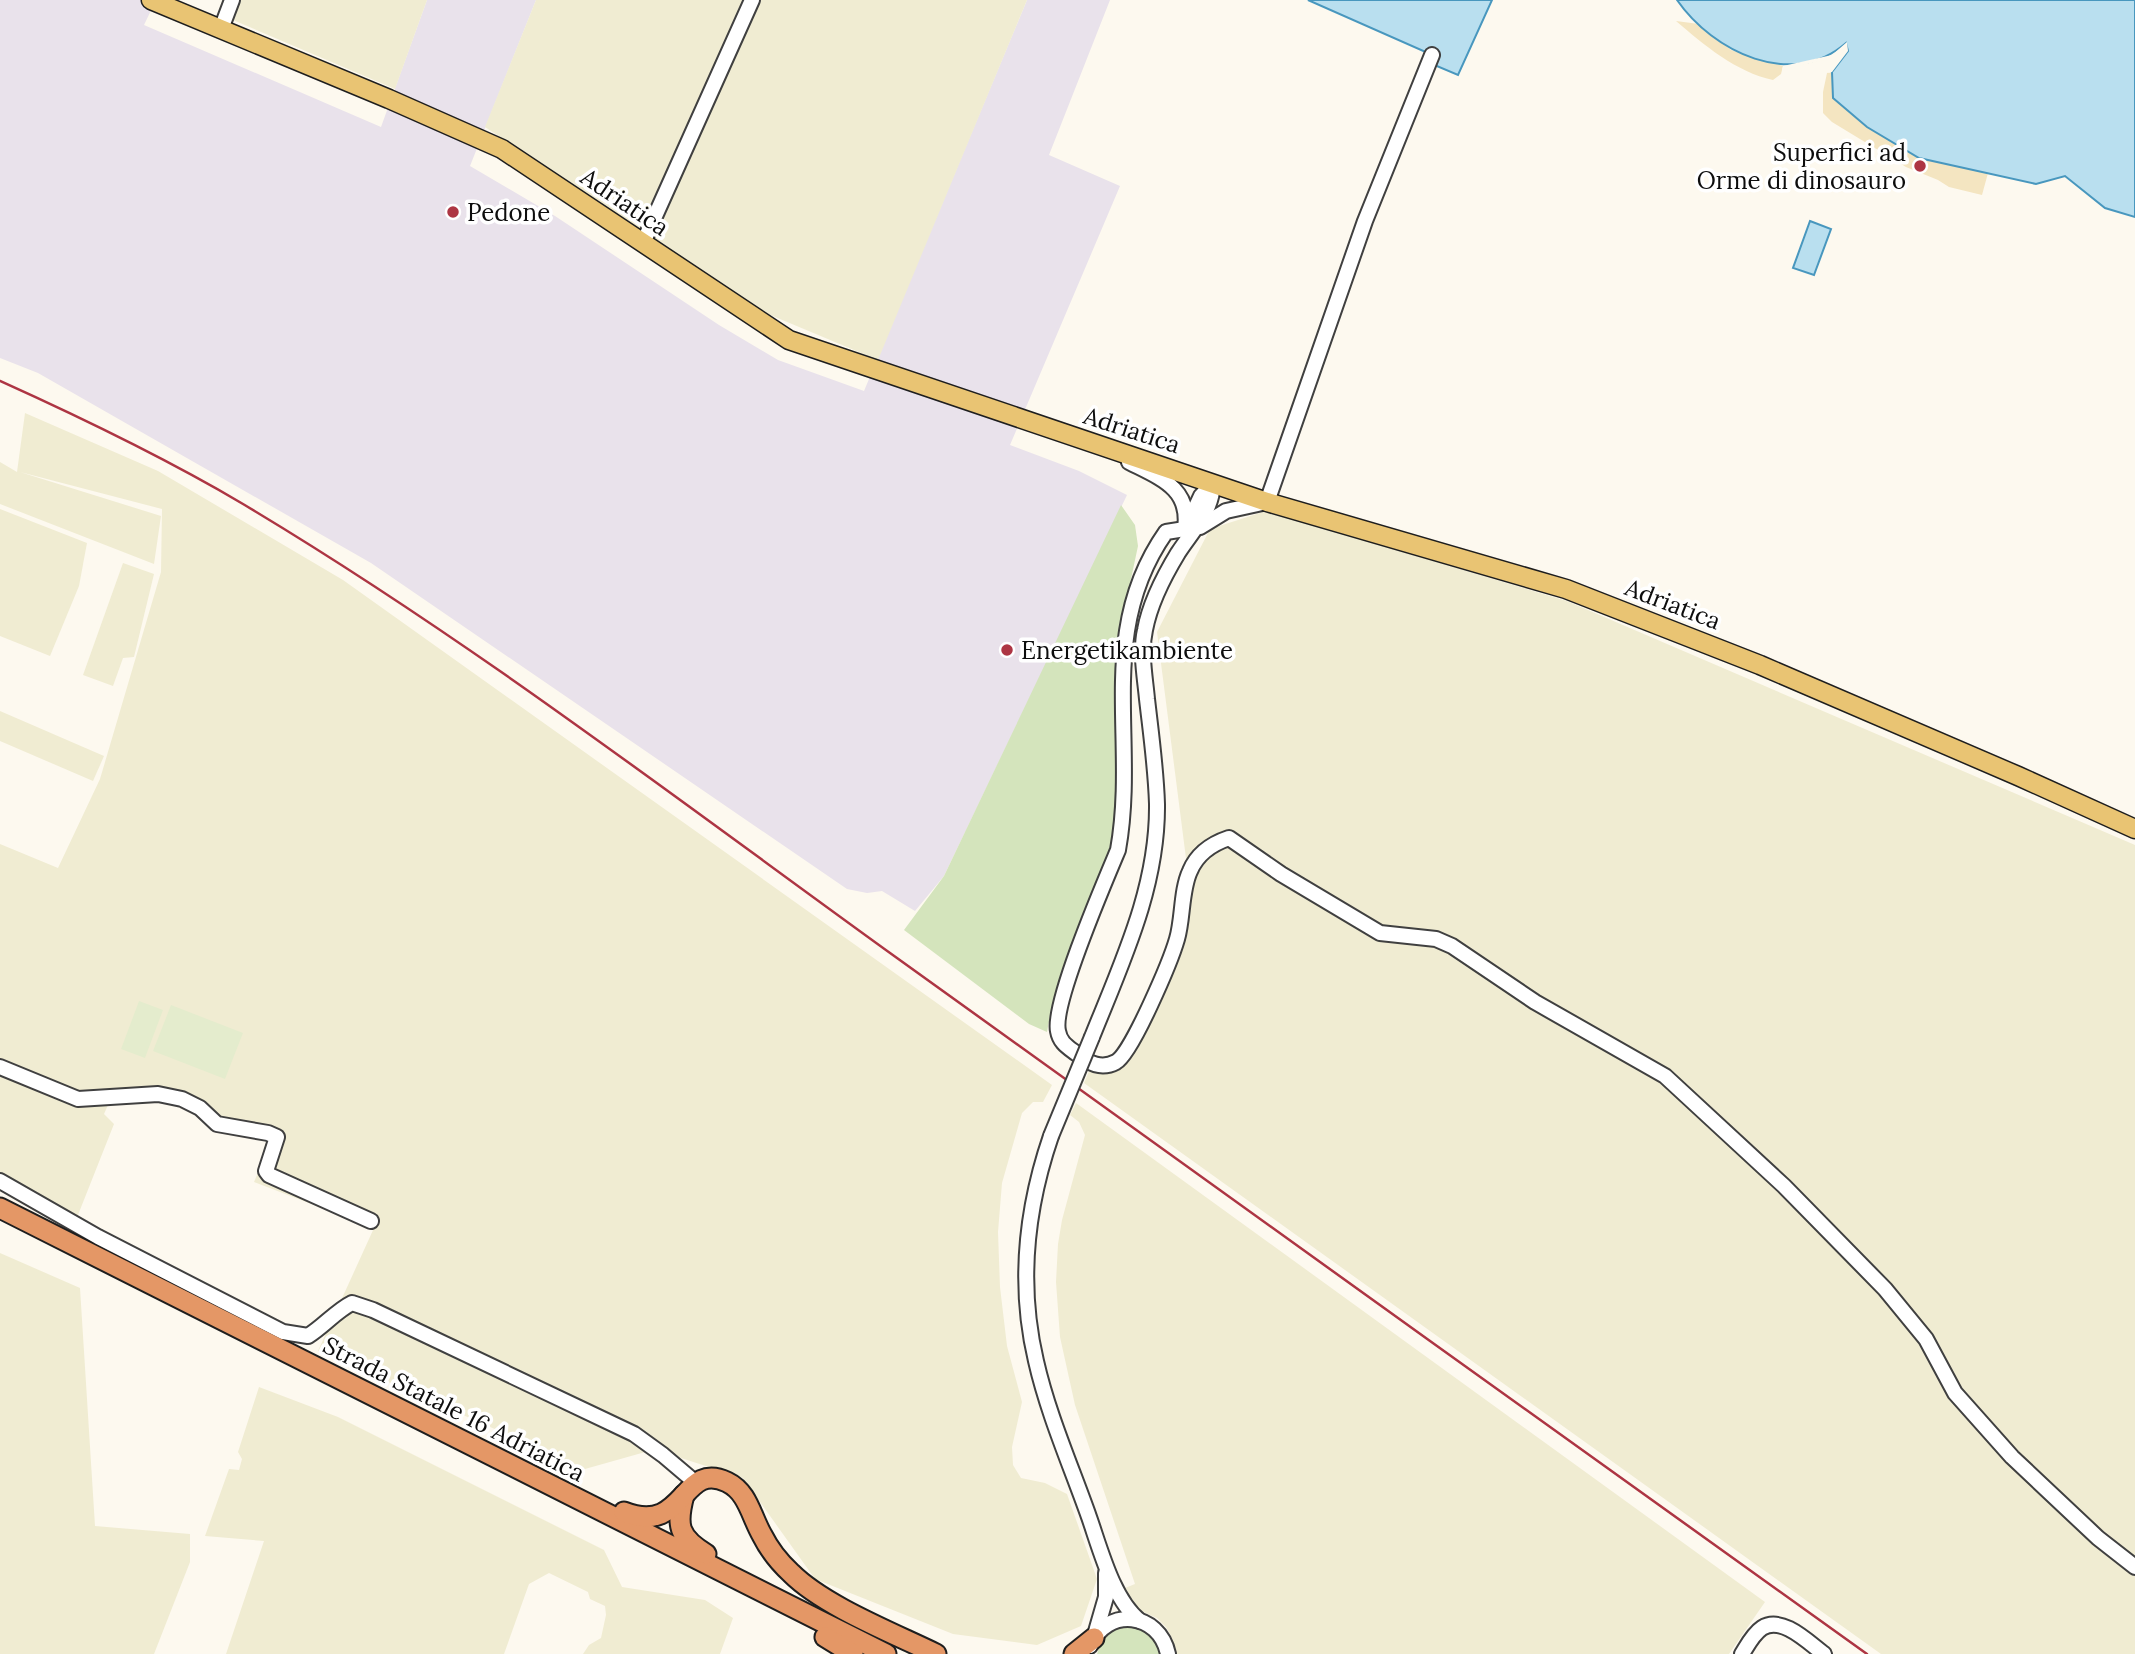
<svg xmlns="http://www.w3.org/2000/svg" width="2135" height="1654" viewBox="0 0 2135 1654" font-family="Lora,serif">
	<rect width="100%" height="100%" fill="#fdf9ef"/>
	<!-- industrial -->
	<polygon fill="#e9e2eb" points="0,0 156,0 144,25 381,127 427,0 536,0 470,166 555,216 719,325 778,360 864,391 1027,0 1110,0 1049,155 1120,186 1010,445 1079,471 1127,495 944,876 915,911 882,891 867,893 847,889 371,563 38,373 0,358"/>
	<!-- farmland -->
	<g fill="#f0ecd2">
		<polygon points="241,0 427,0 395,89 233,20"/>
		<polygon points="536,0 1027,0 878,360 761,311 485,127"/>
		<polygon points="25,413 158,471 343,580 1052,1085 1043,1102 1033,1102 1022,1113 1002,1183 998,1232 1000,1287 1007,1346 1022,1402 1012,1447 1013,1465 1021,1478 1045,1483 1067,1494 1097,1579 1081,1626 1037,1645 953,1634 815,1579 743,1478 681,1458 663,1447 585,1469 318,1351 374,1228 254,1182 271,1142 238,1130 170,1099 131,1100 108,1105 104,1114 114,1124 76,1220 0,1181 0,844 58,868 100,779 161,572 162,509 20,472 161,516 154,564 0,504 0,462 17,472"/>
		<polygon points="0,509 87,543 79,586 50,656 0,636"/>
		<polygon points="1266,511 1567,601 2135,845 2135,1654 1881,1654 1084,1083 1092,1064 1118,1061 1161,983 1188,874 1157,632 1210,529"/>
		<polygon points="123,563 154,574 134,657 123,658 113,686 83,675"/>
		<polygon points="0,711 104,756 93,781 0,741"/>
		<polygon points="1076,1103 1765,1602 1729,1654 1176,1654 1172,1638 1166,1627 1157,1618 1134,1608 1127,1599 1125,1588 1135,1584 1075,1405 1060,1337 1056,1282 1058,1244 1062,1220 1085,1135 1079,1122 1070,1115"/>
		<polygon points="0,1253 80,1288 95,1526 190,1534 190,1562 154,1654 0,1654"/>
		<polygon points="259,1387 338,1417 604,1550 622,1587 705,1600 733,1618 720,1654 583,1654 589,1645 601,1638 606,1615 605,1606 590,1599 588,1592 549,1573 529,1584 504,1654 226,1654 264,1541 205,1536 229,1469 239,1470 242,1459 238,1452"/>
	</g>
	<!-- green -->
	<g fill="#d4e4bc">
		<polygon points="1121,505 1135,525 1138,546 1118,640 1117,815 1112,848 1051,1010 1047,1032 1029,1024 904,930 944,876"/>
		<path d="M1128,1627C1145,1629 1155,1638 1160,1654H1097C1101,1638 1111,1629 1128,1627Z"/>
	</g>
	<!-- sand -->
	<g fill="#f4e5c1">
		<path d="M1676,21L1699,24L1731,50L1783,66L1781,74L1773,80C1736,72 1704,45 1676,21Z"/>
		<polygon points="1832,72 1833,98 1919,158 1988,173 1982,195 1949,187 1938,180 1906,167 1832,122 1823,113 1823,92 1827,73"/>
	</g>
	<!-- pitch -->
	<g fill="#e4eccd">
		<polygon points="139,1001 163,1010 145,1058 121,1049"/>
		<polygon points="171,1005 243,1033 225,1079 153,1051"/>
	</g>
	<!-- water -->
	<g fill="#b9dfef" stroke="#4897be" stroke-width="2">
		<polygon points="1308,0 1492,0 1458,75 1432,64 1428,53"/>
		<path d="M1677,0H2135V217L2105,208L2065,176L2036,184L1919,158L1867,127L1833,98L1832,72L1848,51L1846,43C1792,90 1713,52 1677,0Z"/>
		<polygon points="1810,221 1831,229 1814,275 1793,268"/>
	</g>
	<!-- pier -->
	<polygon fill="#fdf9ef" points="1847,42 1848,51 1832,72 1828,73 1844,49 1833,58 1782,70 1783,66 1832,55"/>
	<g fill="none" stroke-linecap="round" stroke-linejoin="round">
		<!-- minor casing -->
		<g stroke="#404040" stroke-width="18">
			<g id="minor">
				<polyline points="221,29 232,0"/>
				<polyline points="643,243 752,0"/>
				<path d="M1129,462C1160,478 1191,488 1185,529"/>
				<polyline points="1187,526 1201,496 1213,483"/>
				<polyline points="1200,527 1226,511 1267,502 1365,221 1432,55"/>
				<path d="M1185,529L1166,532C1095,633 1138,739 1118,850C1105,881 1052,1004 1058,1031C1060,1043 1068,1047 1077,1054C1089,1063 1101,1070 1116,1062C1132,1053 1171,960 1177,939C1183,919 1181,890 1190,871C1197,854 1211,844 1229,838L1281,874L1380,933L1436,939L1452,946L1535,1002L1665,1076L1784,1186L1885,1289L1926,1339L1955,1393L2012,1457L2098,1538L2135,1567"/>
				<path d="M1092,1037C1122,962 1158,887 1157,804C1156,769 1151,734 1147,699C1145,677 1140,652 1145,630C1150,603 1164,576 1178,553C1193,530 1212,512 1213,483"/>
				<polyline points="0,1067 78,1099 158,1094 182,1099 200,1108 217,1124 268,1133 277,1137 266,1171 269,1175 371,1221"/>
				<path d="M1051,1136C1026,1209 1018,1285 1036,1361C1048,1414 1071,1466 1089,1517C1100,1548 1113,1600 1140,1621"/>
				<path d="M0,1181L98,1237L283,1332L308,1336C324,1326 336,1311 352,1303L373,1310L634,1434L663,1455L696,1483"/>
				<polyline points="1095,1635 1106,1597 1106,1573"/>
				<path d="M1090,1646C1107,1606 1159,1612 1168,1654"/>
				<path d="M1742,1654C1747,1646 1753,1634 1762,1628C1782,1615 1809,1643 1824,1654"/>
			</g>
		</g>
		<!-- major casing -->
		<g stroke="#1e1e1e" stroke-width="21">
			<polyline id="major" points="151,0 389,99 502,149 789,340 1267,502 1566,589 1760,665 2018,776 2135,829"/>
		</g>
		<!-- highway casing -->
		<g stroke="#1e1e1e" stroke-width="23">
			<g id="highway">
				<polyline points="0,1208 886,1654"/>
				<path d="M684,1495C676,1525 678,1537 706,1554"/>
				<path d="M624,1512C686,1536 681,1460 727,1482C748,1492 751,1516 762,1535C769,1549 779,1562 791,1573C824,1606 893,1633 936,1654"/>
				<polyline points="825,1637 853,1654"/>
				<polyline points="1074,1654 1094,1638"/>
			</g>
		</g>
		<!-- minor -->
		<use href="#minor" stroke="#fff" stroke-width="14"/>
		<!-- major -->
		<use href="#major" stroke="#e9c473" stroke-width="18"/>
		<!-- highway -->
		<use href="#highway" stroke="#e49766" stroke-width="19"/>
		<!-- rail -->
		<path stroke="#ad3543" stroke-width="2.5" d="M0,381C82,418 165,458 243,504C471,640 682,803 897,958C1219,1191 1544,1422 1867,1654"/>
		<!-- minor-bridge casing -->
		<g stroke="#404040" stroke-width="18" stroke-linecap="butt">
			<polyline id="minor-bridge" points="1051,1136 1092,1037"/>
		</g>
		<!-- minor-bridge -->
		<use href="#minor-bridge" stroke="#fff" stroke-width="14"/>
	</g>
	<!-- markers -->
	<g fill="#ad3543" stroke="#fff" stroke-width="2.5">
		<circle cx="1920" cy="166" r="7"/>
		<circle cx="453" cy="212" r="7"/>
		<circle cx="1007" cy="650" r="7"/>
	</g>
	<g text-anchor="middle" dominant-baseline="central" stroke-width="7" stroke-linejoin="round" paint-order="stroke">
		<!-- poi labels -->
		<g font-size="24" fill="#0d0d0d" stroke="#fff" text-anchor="start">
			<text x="1906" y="152" text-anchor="end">Superfici ad<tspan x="1906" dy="28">Orme di dinosauro</tspan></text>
			<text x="467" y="212">Pedone</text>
			<text x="1021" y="650">Energetikambiente</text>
		</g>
		<!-- street labels -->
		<g font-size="24" fill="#0d0d0d" stroke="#fff">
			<text transform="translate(625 202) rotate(34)">Adriatica</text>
			<text transform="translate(1132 430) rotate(18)">Adriatica</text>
			<text transform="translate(1673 604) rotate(21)">Adriatica</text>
			<text transform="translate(454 1409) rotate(27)">Strada Statale 16 Adriatica</text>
		</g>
	</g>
</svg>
